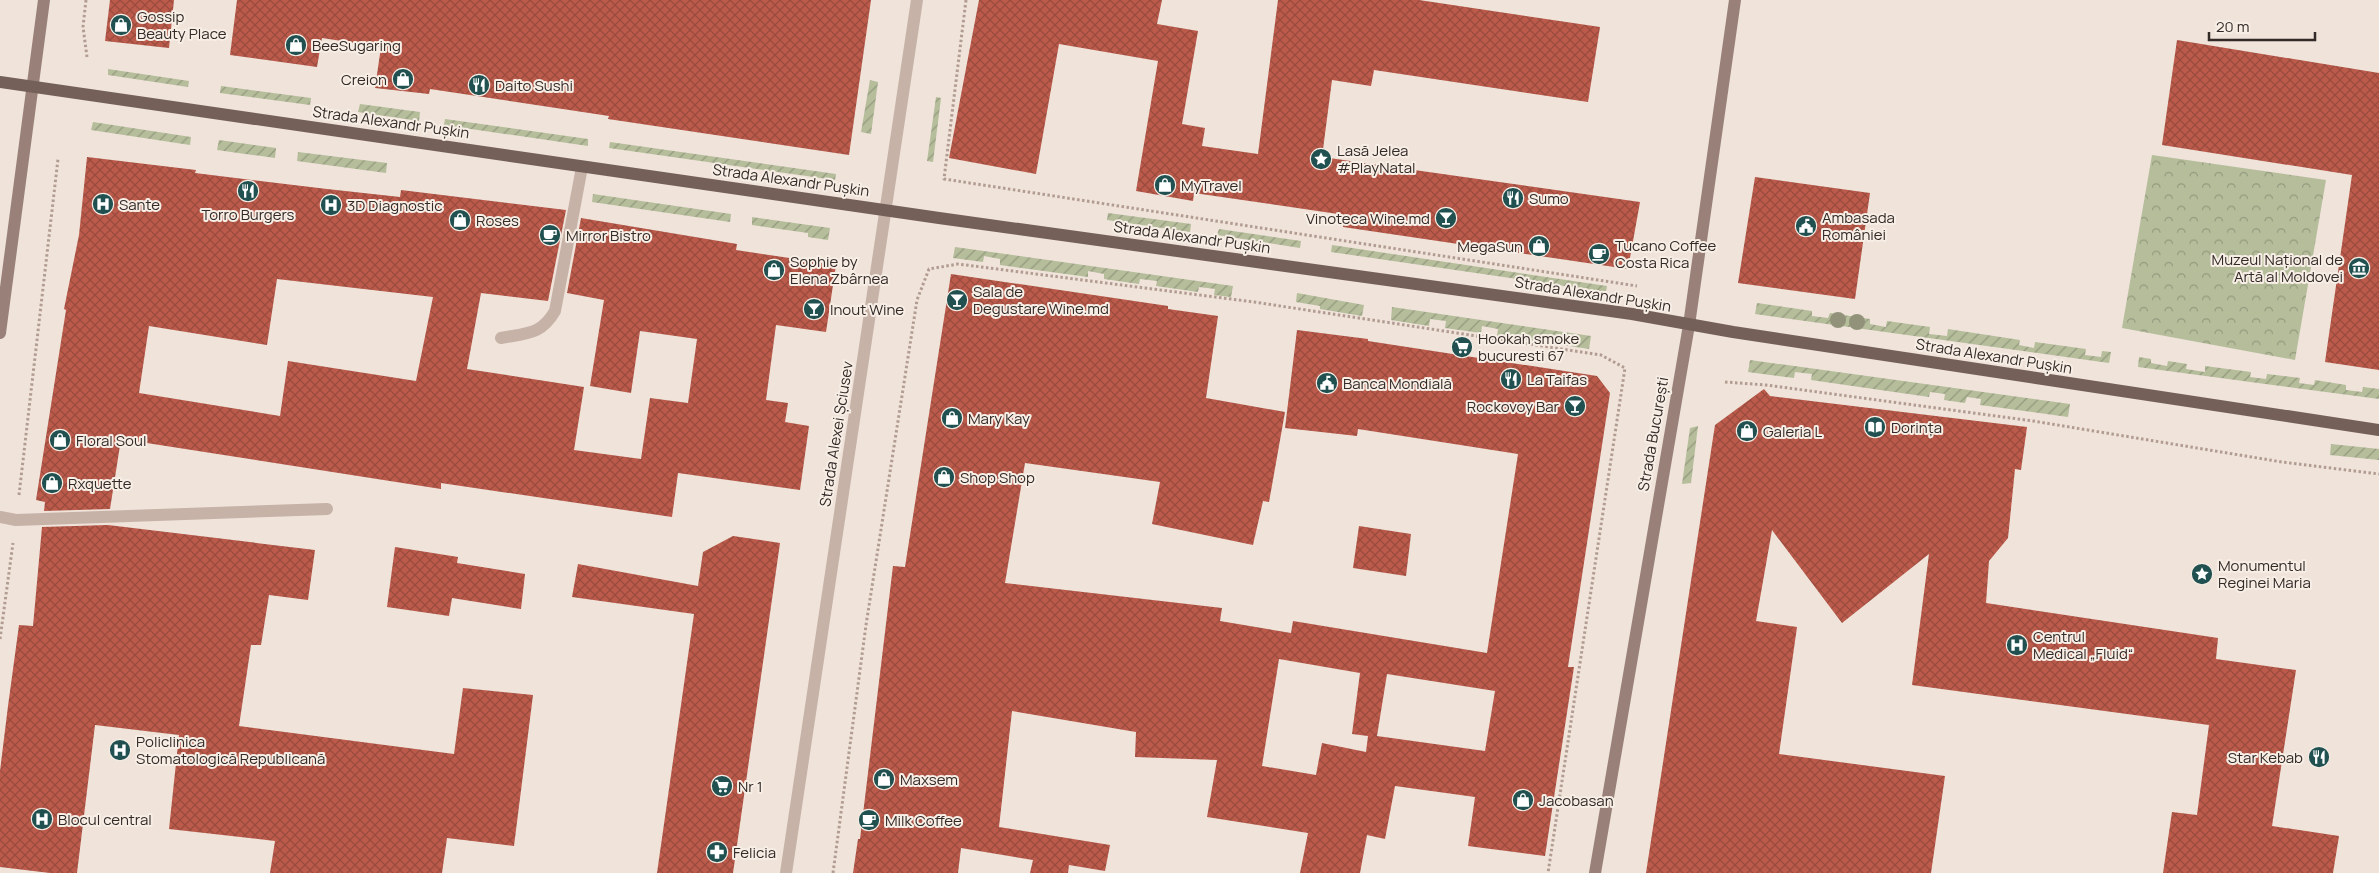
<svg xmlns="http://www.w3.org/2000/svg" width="2379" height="873" viewBox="0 0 2379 873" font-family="Manrope,sans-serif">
	<defs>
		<pattern id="forest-crowns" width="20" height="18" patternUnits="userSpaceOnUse" patternTransform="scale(1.25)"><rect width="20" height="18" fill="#b5bd9b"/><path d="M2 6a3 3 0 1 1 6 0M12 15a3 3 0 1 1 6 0" fill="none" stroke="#949a7e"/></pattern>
		<pattern id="garden-furrows" width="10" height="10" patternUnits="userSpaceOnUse" patternTransform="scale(1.25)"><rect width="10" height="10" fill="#b5bd9b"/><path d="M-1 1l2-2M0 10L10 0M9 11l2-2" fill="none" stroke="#949a7e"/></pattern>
		<pattern id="building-cross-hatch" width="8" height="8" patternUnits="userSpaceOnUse" patternTransform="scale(1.25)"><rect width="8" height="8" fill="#bc5b4b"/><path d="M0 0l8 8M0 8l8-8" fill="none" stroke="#994b3e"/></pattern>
	</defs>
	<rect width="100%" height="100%" fill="#efe3da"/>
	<!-- forest -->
	<polygon fill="url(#forest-crowns)" points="2152,155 2326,180 2295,360 2122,328"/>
	<!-- garden -->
	<g fill="url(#garden-furrows)">
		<polygon points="108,69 189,81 188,87 108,75"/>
		<polygon points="870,80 878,82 871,134 861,132"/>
		<polygon points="221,86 311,98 310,105 220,93"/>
		<polygon points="936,97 941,98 933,162 927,161"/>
		<polygon points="360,104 420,112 419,121 358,112"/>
		<polygon points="445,119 588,139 588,146 444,125"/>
		<polygon points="93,122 191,137 190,145 91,130"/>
		<polygon points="219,140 276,148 275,158 217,150"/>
		<polygon points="610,142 836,174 835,180 609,148"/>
		<polygon points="298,152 387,163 386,173 297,161"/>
		<polygon points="593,194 731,214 730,222 592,202"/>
		<polygon points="1108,213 1191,224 1190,232 1107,220"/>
		<polygon points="752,217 830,228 828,240 808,237 808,233 752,225"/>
		<polygon points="1219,229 1301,241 1300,248 1217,235"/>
		<polygon points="1332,245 1607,286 1606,292 1331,252"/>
		<polygon points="955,247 1233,286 1231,297 1214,295 1215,289 1199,287 1198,292 1156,286 1157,281 1140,279 1139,284 1104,279 1104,274 1088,271 1088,277 1000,265 1000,259 984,256 983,262 953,258"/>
		<polygon points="1297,293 1364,305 1362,316 1320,309 1320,306 1296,302"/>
		<polygon points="1757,303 1812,311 1812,316 1828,318 1830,313 1870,319 1870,324 1886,327 1887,321 1930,327 1929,334 1947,336 1948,329 2020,340 2019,345 2034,348 2035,342 2086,349 2085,355 2101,357 2102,351 2111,352 2109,363 1755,314"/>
		<polygon points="1392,307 1591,336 1589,349 1550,343 1550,337 1535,335 1534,341 1497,336 1498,329 1482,326 1481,333 1445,328 1446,321 1430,319 1429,326 1391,320"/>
		<polygon points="2139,357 2151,359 2151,363 2167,366 2168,361 2187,364 2186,369 2205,372 2205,366 2251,372 2250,377 2266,379 2267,374 2300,378 2299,383 2314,385 2315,380 2346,385 2346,390 2362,392 2363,387 2379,389 2379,399 2138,367"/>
		<polygon points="1750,360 2070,404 2068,417 1980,405 1981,399 1967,397 1965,403 1944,400 1945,394 1930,392 1929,397 1811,380 1812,374 1795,372 1794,378 1748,372"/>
		<polygon points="1698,426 1691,483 1682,484 1690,428"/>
		<polygon points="2331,444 2379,449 2379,460 2330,455"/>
	</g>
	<!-- building -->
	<g fill="url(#building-cross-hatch)" fill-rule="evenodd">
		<polygon points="110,0 174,0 169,48 105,41"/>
		<polygon points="237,0 871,0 849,155 608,119 609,116 430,89 429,94 375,88 381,47 322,38 317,67 230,55"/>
		<polygon points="979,0 1162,0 1157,24 1198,31 1182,124 1205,128 1202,146 1258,154 1278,0 1419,0 1600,27 1588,102 1374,70 1371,86 1332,80 1322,157 1640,202 1628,269 1343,227 1345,215 1194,193 1193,201 1136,191 1158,61 1059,44 1036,174 949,158"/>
		<polygon points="2177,40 2379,73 2379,370 2325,362 2352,175 2162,145"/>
		<path d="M87,157L196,170L195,173L327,189L400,197L401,190L566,210L548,301L481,293L467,369L584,387L574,450L641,459L650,398L688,403L697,339L640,331L631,393L590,386L604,300L567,293L581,218L737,244L736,250L836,265L826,332L776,325L766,400L788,403L785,422L809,426L800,490L678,473L672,517L441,483V489L121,439L110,509L44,511L45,502L36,500L66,310L64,309L79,235ZM277,279L433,297L416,381L288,361L280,416L139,393L149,326L267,345Z"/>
		<polygon points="1755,177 1870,193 1855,299 1738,283"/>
		<path d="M951,274L1168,306V309L1218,316L1206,398L1285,412L1269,502L1263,501L1253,545L1152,524L1160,482L1025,463L1005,583L1222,608L1220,621L1291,633L1293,621L1487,653L1518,454L1358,429L1357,436L1285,428L1297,330L1368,339V341L1597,376L1610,393L1568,667H1574L1545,856L1468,846L1475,797L1395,786L1385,839L1367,835L1360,873H1300L1308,833L1207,817L1217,760L1135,757L1136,732L1012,711L999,827L1110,845L1105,871L1069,865L1068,873H1030L1033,860L961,848L958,873H853L858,839H860L893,566L905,567ZM1279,659L1360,673L1352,734L1368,736L1366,752L1322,743L1316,775L1262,766ZM1387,674L1495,691L1485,751L1377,736Z"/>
		<polygon points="1764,389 1770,396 2027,427 2021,470 2015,469 2008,538 1989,561 1986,603 2218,638 2216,659 2296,670 2272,826 2339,836 2333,873 2163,873 2172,812 2197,815 2209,725 1912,685 1929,554 1842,623 1772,530 1756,621 1797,627 1779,754 1945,776 1931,873 1646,873 1715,425"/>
		<polygon points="108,525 315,550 308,600 269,595 261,645 251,645 239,726 454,754 463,688 533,695 514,846 447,838 442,873 270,873 275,841 169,829 179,735 95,725 77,873 50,873 0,867 0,771 8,706 19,625 33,626 42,527"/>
		<polygon points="1359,526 1411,534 1406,576 1353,568"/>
		<polygon points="733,536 780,543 733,873 657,873 694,614 572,597 578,564 698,586 703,552"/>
		<polygon points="395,547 458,557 457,563 525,574 521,609 452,598 449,616 387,607"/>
	</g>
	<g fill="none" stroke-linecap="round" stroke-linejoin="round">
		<!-- path -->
		<g stroke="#b29c91" stroke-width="3" stroke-dasharray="2.5 2.5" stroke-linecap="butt">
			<polyline points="86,0 83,27 87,57"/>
			<polyline points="966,0 944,179 1637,286"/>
			<polyline points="1725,382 1766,385 2033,421 2282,462 2379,474"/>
			<polyline points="19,495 58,159"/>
			<polyline points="0,639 13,543"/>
			<polyline points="833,873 866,625 917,300 929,269 958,264 1254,302 1601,355 1625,368 1548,873"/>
		</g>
		<!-- service -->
		<path stroke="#c6b2a7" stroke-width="12" d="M501,338C527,333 541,335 555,311L582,167"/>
		<!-- minor -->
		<g stroke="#c6b2a7" stroke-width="12">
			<polyline points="0,517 16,520 327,509"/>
			<polyline points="786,873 917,0"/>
		</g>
		<!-- secondary -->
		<g stroke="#998179" stroke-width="12">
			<polyline points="0,333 44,0"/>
			<polyline points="1595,873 1689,325 1735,0"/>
		</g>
		<!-- primary -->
		<polyline stroke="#746059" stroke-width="12" points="0,82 939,218 1632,314 1733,332 2379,430"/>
	</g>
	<!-- trees -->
	<g fill="#92927b">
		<circle cx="1838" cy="320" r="8"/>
		<circle cx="1857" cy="322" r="8"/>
	</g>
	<!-- icons -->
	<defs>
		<g id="shop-disc" transform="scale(1.125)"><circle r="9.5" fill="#205150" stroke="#f7eee6"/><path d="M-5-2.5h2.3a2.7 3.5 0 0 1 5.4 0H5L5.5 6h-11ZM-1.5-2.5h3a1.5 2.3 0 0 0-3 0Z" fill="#fff"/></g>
		<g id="restaurant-disc" transform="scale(1.125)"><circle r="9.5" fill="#205150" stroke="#f7eee6"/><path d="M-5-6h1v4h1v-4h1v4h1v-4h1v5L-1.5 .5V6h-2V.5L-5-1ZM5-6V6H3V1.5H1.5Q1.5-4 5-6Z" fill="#fff"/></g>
		<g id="sight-disc" transform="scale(1.125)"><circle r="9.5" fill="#205150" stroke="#f7eee6"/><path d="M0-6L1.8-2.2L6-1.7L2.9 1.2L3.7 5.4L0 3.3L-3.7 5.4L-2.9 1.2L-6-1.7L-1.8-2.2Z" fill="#fff"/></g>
		<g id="hospital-disc" transform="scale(1.125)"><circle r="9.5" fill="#205150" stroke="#f7eee6"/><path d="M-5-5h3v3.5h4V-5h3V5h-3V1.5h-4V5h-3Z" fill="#fff"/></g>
		<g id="bar-disc" transform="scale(1.125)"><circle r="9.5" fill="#205150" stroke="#f7eee6"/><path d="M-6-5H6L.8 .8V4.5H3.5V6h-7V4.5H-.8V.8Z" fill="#fff"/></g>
		<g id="civic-disc" transform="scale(1.125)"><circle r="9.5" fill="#205150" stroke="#f7eee6"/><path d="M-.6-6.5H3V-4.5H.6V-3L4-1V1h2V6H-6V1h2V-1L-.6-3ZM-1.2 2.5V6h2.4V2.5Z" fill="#fff"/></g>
		<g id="cafe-disc" transform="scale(1.125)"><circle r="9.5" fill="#205150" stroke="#f7eee6"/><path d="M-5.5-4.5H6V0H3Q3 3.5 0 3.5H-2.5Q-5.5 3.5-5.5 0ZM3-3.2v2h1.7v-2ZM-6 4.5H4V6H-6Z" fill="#fff"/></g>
		<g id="museum-disc" transform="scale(1.125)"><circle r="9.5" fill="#205150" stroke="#f7eee6"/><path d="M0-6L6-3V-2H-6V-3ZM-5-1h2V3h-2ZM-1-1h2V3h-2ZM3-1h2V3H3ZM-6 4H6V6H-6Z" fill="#fff"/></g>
		<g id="supermarket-disc" transform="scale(1.125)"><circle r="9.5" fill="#205150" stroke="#f7eee6"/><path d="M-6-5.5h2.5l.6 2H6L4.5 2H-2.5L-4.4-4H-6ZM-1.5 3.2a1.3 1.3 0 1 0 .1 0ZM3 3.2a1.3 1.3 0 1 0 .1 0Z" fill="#fff"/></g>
		<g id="library-disc" transform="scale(1.125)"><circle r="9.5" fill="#205150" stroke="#f7eee6"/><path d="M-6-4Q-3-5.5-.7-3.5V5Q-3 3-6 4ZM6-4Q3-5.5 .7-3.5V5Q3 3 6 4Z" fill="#fff"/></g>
		<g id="pharmacy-disc" transform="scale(1.125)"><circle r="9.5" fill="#205150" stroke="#f7eee6"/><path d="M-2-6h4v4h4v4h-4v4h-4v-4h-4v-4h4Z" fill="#fff"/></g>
	</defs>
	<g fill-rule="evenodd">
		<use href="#shop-disc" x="121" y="25"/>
		<use href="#shop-disc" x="296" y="45"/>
		<use href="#shop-disc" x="403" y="79"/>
		<use href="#restaurant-disc" x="479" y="85"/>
		<use href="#sight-disc" x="1321" y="159"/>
		<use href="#shop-disc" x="1165" y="185"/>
		<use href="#restaurant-disc" x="248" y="191"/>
		<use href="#restaurant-disc" x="1513" y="198"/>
		<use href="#hospital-disc" x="103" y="204"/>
		<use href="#hospital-disc" x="331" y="205"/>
		<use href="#bar-disc" x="1446" y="218"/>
		<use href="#shop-disc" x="460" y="220"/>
		<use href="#civic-disc" x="1806" y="226"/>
		<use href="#cafe-disc" x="550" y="235"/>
		<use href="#shop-disc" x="1539" y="246"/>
		<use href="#cafe-disc" x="1599" y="254"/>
		<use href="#museum-disc" x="2359" y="268"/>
		<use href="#shop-disc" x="774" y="270"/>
		<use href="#bar-disc" x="957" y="300"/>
		<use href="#bar-disc" x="814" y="309"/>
		<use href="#supermarket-disc" x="1462" y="347"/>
		<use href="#restaurant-disc" x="1511" y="379"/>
		<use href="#civic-disc" x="1327" y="383"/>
		<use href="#bar-disc" x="1575" y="406"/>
		<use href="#shop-disc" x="952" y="418"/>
		<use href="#library-disc" x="1875" y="427"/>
		<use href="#shop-disc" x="1747" y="431"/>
		<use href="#shop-disc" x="60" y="440"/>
		<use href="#shop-disc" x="944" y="477"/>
		<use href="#shop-disc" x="52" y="483"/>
		<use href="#sight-disc" x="2202" y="574"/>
		<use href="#hospital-disc" x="2017" y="645"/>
		<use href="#hospital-disc" x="120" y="750"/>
		<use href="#restaurant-disc" x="2319" y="757"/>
		<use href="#shop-disc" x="884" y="779"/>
		<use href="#supermarket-disc" x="722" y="786"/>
		<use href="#shop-disc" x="1523" y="800"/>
		<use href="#hospital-disc" x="42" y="819"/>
		<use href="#cafe-disc" x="869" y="820"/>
		<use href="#pharmacy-disc" x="717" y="852"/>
	</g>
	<g text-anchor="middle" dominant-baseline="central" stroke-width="4" stroke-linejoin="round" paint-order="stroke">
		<!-- poi labels -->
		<g font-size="15" fill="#332a27" stroke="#f7eee6" text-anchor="start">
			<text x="137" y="16">Gossip<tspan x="137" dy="17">Beauty Place</tspan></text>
			<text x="312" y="45">BeeSugaring</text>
			<text x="387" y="79" text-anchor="end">Creion</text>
			<text x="495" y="85">Daito Sushi</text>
			<text x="1337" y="150">Lasă Jelea<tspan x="1337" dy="17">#PlayNatal</tspan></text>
			<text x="1181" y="185">MyTravel</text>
			<text x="1529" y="198">Sumo</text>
			<text x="119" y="204">Sante</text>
			<text x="347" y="205">3D Diagnostic</text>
			<text x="248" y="214" text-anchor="middle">Torro Burgers</text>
			<text x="1822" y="217">Ambasada<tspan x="1822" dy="17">României</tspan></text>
			<text x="1430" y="218" text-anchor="end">Vinoteca Wine.md</text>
			<text x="476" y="220">Roses</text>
			<text x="566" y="235">Mirror Bistro</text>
			<text x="1615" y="245">Tucano Coffee<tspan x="1615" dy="17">Costa Rica</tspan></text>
			<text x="1523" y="246" text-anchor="end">MegaSun</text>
			<text x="2343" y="259" text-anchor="end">Muzeul Național de<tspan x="2343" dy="17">Artă al Moldovei</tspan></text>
			<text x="790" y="261">Sophie by<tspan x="790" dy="17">Elena Zbârnea</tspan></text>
			<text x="973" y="291">Sala de<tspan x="973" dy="17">Degustare Wine.md</tspan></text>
			<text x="830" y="309">Inout Wine</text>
			<text x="1478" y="338">Hookah smoke<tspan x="1478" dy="17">bucuresti 67</tspan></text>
			<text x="1527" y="379">La Taifas</text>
			<text x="1343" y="383">Banca Mondială</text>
			<text x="1559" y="406" text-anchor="end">Rockovoy Bar</text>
			<text x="968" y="418">Mary Kay</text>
			<text x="1891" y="427">Dorința</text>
			<text x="1763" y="431">Galeria L</text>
			<text x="76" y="440">Floral Soul</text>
			<text x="960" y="477">Shop Shop</text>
			<text x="68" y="483">Rxquette</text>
			<text x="2218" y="565">Monumentul<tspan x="2218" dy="17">Reginei Maria</tspan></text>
			<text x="2033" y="636">Centrul<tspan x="2033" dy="17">Medical „Fluid“</tspan></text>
			<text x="136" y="741">Policlinica<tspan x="136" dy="17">Stomatologică Republicană</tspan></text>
			<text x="2303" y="757" text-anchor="end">Star Kebab</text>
			<text x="900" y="779">Maxsem</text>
			<text x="738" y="786">Nr 1</text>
			<text x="1539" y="800">Jacobasan</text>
			<text x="58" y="819">Blocul central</text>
			<text x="885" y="820">Milk Coffee</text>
			<text x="733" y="852">Felicia</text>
		</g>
		<!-- street labels -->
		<g font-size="15" fill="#332a27" stroke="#f7eee6">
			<text transform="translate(391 122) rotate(8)">Strada Alexandr Pușkin</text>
			<text transform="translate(791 180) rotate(8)">Strada Alexandr Pușkin</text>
			<text transform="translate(1192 237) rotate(8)">Strada Alexandr Pușkin</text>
			<text transform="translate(1593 294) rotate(9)">Strada Alexandr Pușkin</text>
			<text transform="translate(1994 356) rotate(9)">Strada Alexandr Pușkin</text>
			<text transform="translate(836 434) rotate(-81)">Strada Alexei Șciusev</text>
			<text transform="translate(1653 434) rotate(-80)">Strada București</text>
		</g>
	</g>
	<!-- scale -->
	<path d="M2209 32v8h106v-8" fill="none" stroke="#332a27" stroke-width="2.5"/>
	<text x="2216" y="32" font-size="15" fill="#332a27" stroke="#f7eee6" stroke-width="4" paint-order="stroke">20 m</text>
</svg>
